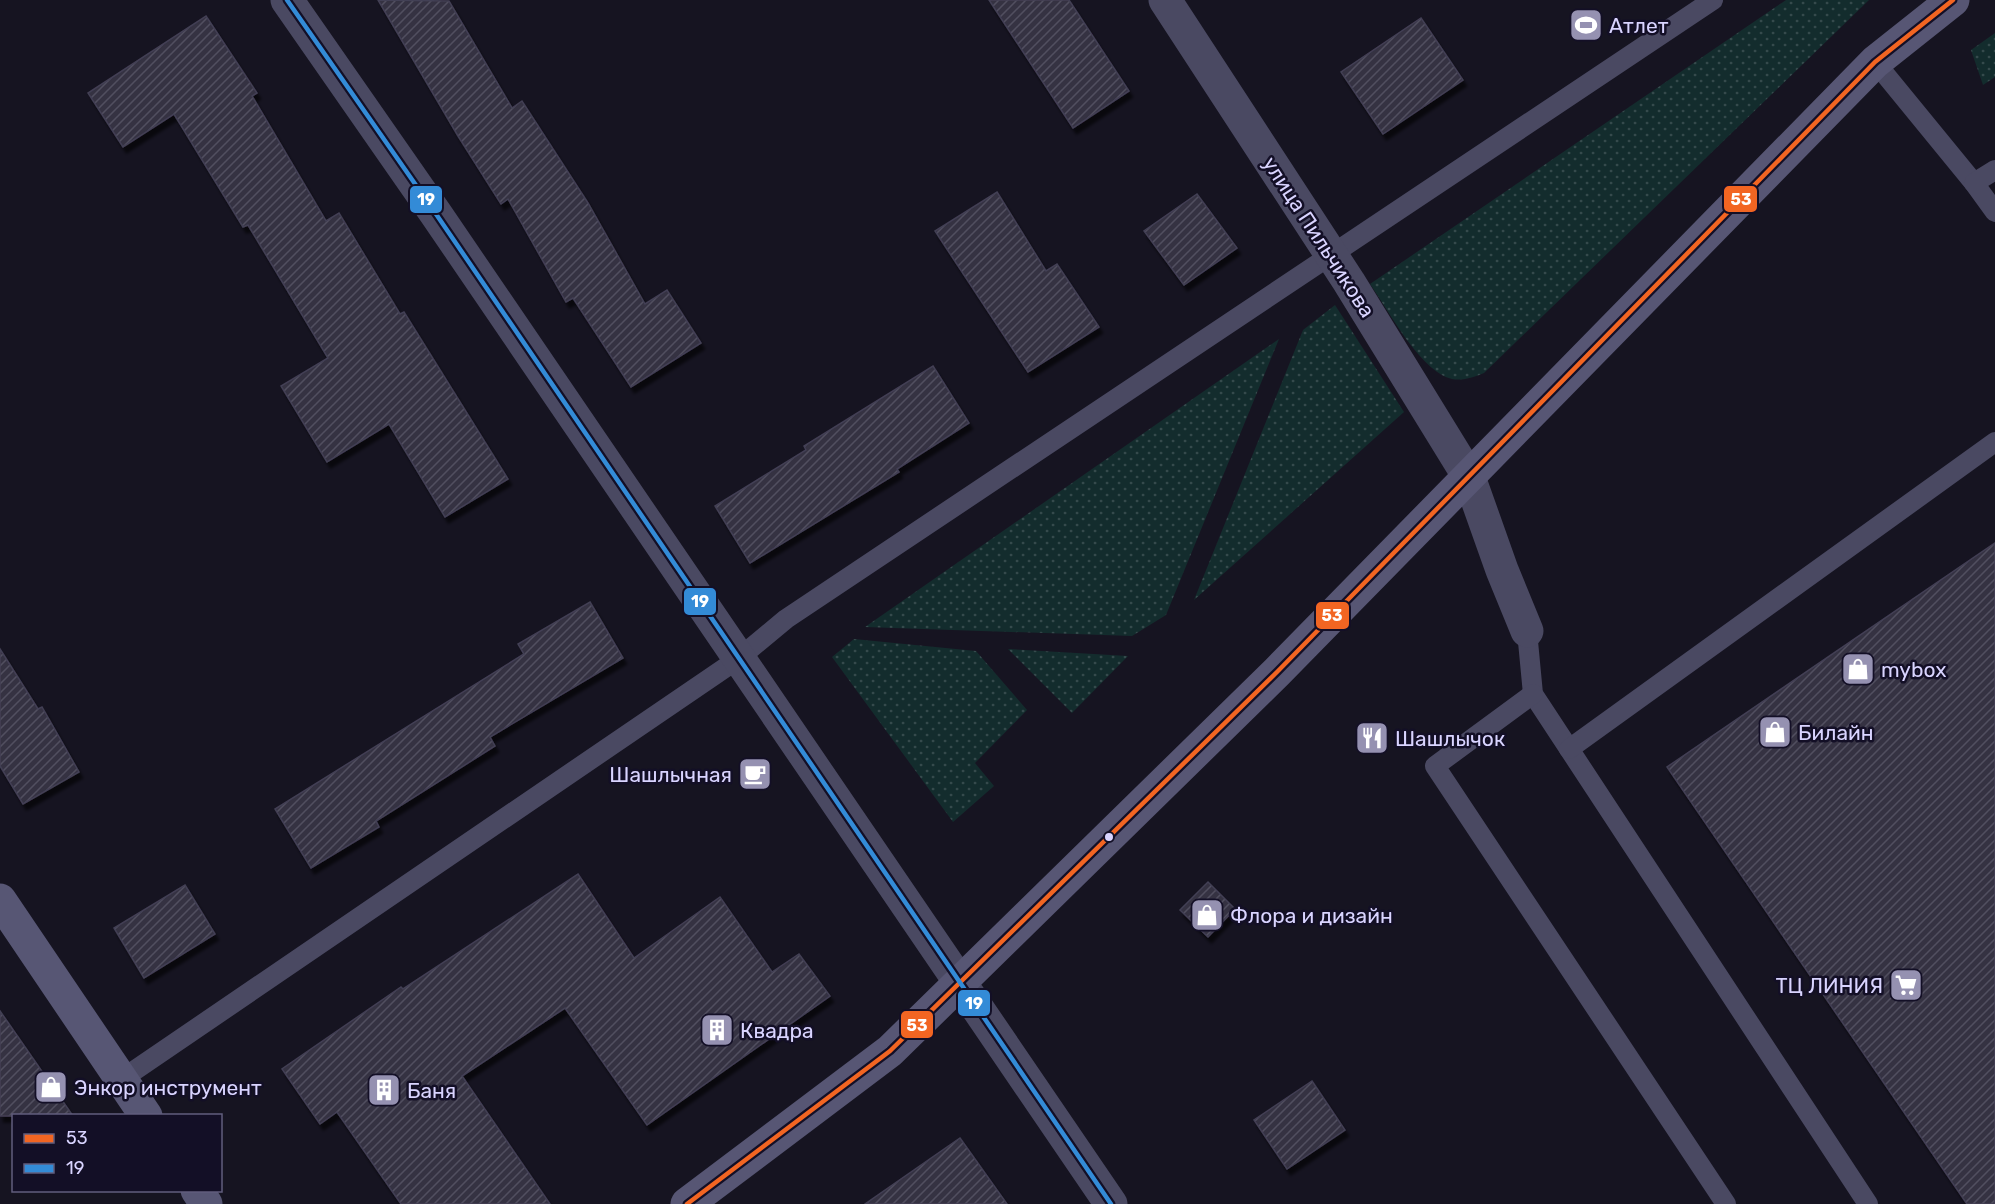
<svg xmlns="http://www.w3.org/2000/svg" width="1995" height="1204" viewBox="0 0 1995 1204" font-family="Rubik,sans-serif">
	<defs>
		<pattern id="green-dots" width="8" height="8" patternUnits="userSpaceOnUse" patternTransform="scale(1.5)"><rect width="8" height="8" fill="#132c2d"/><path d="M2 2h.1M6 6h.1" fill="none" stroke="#354a4c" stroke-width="1.8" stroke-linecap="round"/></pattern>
		<pattern id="building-hatch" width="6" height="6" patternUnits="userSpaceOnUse" patternTransform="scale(1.5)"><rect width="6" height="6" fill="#343243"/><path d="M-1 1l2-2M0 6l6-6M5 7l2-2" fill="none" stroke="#514f5f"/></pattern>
		<filter id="shadow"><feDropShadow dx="3.5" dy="6" stdDeviation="1.5" flood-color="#0009"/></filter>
	</defs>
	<rect width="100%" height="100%" fill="#161421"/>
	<!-- green -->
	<g fill="url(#green-dots)">
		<path d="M1786,0H1869L1484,373C1474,377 1464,381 1452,379C1420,371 1389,311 1370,284Z"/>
		<polygon points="1995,33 1995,77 1983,85 1971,50"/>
		<polygon points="1335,305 1404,412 1194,600 1303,330"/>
		<polygon points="1279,339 1166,615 1132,636 865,627"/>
		<polygon points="854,639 976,651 1027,710 975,763 994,786 953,822 832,657"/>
		<polygon points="1008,649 1128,656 1072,713"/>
	</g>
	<!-- building -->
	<g fill="url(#building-hatch)" stroke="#433f54" stroke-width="1.5" filter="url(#shadow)">
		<polygon points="378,0 449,1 512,108 522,101 588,203 645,304 667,290 701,343 631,387 573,298 566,302 508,199 501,204 458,136"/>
		<polygon points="989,0 1069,0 1129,91 1073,128"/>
		<polygon points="206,16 257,93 252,96 326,221 339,213 400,314 404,312 508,479 445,517 389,424 327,462 281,386 328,358 248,225 243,227 174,114 123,147 88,93"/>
		<polygon points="1421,18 1463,80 1383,134 1341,72"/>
		<polygon points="997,192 1046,271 1057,264 1099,327 1028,372 935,231"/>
		<polygon points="1197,194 1237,248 1184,285 1144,231"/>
		<polygon points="933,366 969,423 897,469 899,472 750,563 715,506 806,450 804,446"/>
		<polygon points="1995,543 1995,1204 1967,1204 1667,767"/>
		<polygon points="590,602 623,658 490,737 495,746 376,821 379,827 311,868 275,809 524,654 518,644"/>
		<polygon points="0,649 38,709 42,707 79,772 23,804 0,766"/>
		<polygon points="578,874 634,958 720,897 772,972 799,954 830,996 647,1125 565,1008 462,1076 550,1204 401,1204 337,1112 320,1124 282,1069 401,987 403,989"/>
		<polygon points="1208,882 1235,909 1208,937 1180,910"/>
		<polygon points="185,885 215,934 144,978 114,928"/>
		<polygon points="0,1011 73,1116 0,1116"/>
		<polygon points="1312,1081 1345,1130 1287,1169 1254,1120"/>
		<polygon points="960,1138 1007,1204 865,1204"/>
	</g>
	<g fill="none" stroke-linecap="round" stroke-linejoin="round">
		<!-- service -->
		<g stroke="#4a4962" stroke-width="20">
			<polyline points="1875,62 1974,183"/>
			<polyline points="1995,170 1974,183 1995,212"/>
			<polyline points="1527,631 1533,694 1868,1204"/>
			<polyline points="1533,694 1435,766 1726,1204"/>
			<polyline points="1569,749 1995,442"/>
			<polyline points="122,1079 738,659 786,619 1713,0"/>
		</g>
		<!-- minor -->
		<g stroke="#4a4962" stroke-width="33">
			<polyline points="287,0 436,214 1111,1204"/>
			<polyline points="1165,0 1349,282 1469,477 1502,570 1527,631"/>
		</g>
		<!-- secondary -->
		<g stroke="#575674" stroke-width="33">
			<polyline points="0,900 146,1116"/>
			<polyline points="197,1190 206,1204"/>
			<polyline points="687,1204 890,1051 1277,672 1875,62 1953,0"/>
		</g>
		<!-- bus-1 casing -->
		<g stroke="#130f26" stroke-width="9">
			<polyline id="bus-1" points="687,1204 890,1051 1277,672 1875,62 1953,0"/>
		</g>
		<!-- bus-2 casing -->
		<g stroke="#130f26" stroke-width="9">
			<polyline id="bus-2" points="287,0 436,214 1111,1204"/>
		</g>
		<!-- bus-1 -->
		<use href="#bus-1" stroke="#f26522" stroke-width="4.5"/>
		<!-- bus-2 -->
		<use href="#bus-2" stroke="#338bd7" stroke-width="4.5"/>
	</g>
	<!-- icons -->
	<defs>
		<g id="stadium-square" transform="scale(1.725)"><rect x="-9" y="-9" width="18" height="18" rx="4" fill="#9591b1" stroke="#130f26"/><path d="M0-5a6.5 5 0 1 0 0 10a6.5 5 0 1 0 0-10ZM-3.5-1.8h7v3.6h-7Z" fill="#fff"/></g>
		<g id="shop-square" transform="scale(1.725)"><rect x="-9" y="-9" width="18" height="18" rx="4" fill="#9591b1" stroke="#130f26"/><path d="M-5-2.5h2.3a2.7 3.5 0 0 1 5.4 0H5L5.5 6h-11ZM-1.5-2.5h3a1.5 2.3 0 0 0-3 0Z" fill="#fff"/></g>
		<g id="restaurant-square" transform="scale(1.725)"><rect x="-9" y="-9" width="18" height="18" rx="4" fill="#9591b1" stroke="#130f26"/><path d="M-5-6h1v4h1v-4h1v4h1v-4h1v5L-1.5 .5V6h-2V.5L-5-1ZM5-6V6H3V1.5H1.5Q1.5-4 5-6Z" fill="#fff"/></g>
		<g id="cafe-square" transform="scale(1.725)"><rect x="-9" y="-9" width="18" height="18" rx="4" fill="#9591b1" stroke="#130f26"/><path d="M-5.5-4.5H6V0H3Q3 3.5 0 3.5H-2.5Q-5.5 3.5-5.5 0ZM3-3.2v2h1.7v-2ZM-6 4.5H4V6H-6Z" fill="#fff"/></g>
		<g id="supermarket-square" transform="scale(1.725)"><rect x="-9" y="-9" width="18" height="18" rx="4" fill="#9591b1" stroke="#130f26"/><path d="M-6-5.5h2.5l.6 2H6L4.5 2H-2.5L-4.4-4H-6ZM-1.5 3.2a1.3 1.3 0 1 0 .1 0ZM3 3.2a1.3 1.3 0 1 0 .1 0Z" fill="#fff"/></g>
		<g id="building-square" transform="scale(1.725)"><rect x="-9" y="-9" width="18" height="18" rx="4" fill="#9591b1" stroke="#130f26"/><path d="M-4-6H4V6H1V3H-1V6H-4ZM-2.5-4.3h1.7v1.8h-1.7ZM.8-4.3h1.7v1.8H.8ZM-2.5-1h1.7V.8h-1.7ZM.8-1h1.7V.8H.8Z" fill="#fff"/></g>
	</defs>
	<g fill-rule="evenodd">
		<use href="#stadium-square" x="1586" y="25"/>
		<use href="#shop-square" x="1858" y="669"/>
		<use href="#shop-square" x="1775" y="732"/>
		<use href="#restaurant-square" x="1372" y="738"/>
		<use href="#cafe-square" x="755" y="774"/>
		<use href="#shop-square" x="1207" y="915"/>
		<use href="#supermarket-square" x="1906" y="985"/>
		<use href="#building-square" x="717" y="1030"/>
		<use href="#shop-square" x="51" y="1087"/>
		<use href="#building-square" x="384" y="1090"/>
	</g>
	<!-- markers -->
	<circle fill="#d9d4ff" stroke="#130f26" stroke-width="2" cx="1109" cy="837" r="5"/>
	<g text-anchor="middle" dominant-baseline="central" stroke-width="5" stroke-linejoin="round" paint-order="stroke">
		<!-- poi labels -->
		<g font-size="21" fill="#d9d4ff" stroke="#130f26" text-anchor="start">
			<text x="1609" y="25">Атлет</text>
			<text x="1881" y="669">mybox</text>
			<text x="1798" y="732">Билайн</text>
			<text x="1395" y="738">Шашлычок</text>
			<text x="732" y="774" text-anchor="end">Шашлычная</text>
			<text x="1230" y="915">Флора и дизайн</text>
			<text x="1883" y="985" text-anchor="end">ТЦ ЛИНИЯ</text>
			<text x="740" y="1030">Квадра</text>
			<text x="74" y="1087">Энкор инструмент</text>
			<text x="407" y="1090">Баня</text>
		</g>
		<!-- street labels -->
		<g font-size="21" fill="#d9d4ff" stroke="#130f26">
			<text transform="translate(1319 237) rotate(57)">улица Пильчикова</text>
		</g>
	</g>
	<g stroke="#130f26" stroke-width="2">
		<rect x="1723" y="185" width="35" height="28" rx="6" fill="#f26522"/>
		<rect x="409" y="185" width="34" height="29" rx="6" fill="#338bd7"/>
		<rect x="683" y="587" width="34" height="29" rx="6" fill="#338bd7"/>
		<rect x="1315" y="601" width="35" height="29" rx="6" fill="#f26522"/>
		<rect x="957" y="989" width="34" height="28" rx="6" fill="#338bd7"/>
		<rect x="900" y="1010" width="34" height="29" rx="6" fill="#f26522"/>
	</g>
	<g font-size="16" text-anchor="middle" font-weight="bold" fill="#fff">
		<text x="1741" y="205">53</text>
		<text x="426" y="205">19</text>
		<text x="700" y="607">19</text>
		<text x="1332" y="621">53</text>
		<text x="974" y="1009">19</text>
		<text x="917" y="1031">53</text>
	</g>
	<!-- legend -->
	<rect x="12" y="1114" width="210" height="78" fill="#130f26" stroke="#625e7d" stroke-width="1.5"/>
	<rect x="24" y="1134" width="30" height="9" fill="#f26522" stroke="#625e7d" stroke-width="1.5"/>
	<text x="66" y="1144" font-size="18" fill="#d9d4ff">53</text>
	<rect x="24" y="1164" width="30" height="9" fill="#338bd7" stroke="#625e7d" stroke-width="1.5"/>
	<text x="66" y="1174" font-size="18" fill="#d9d4ff">19</text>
</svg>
